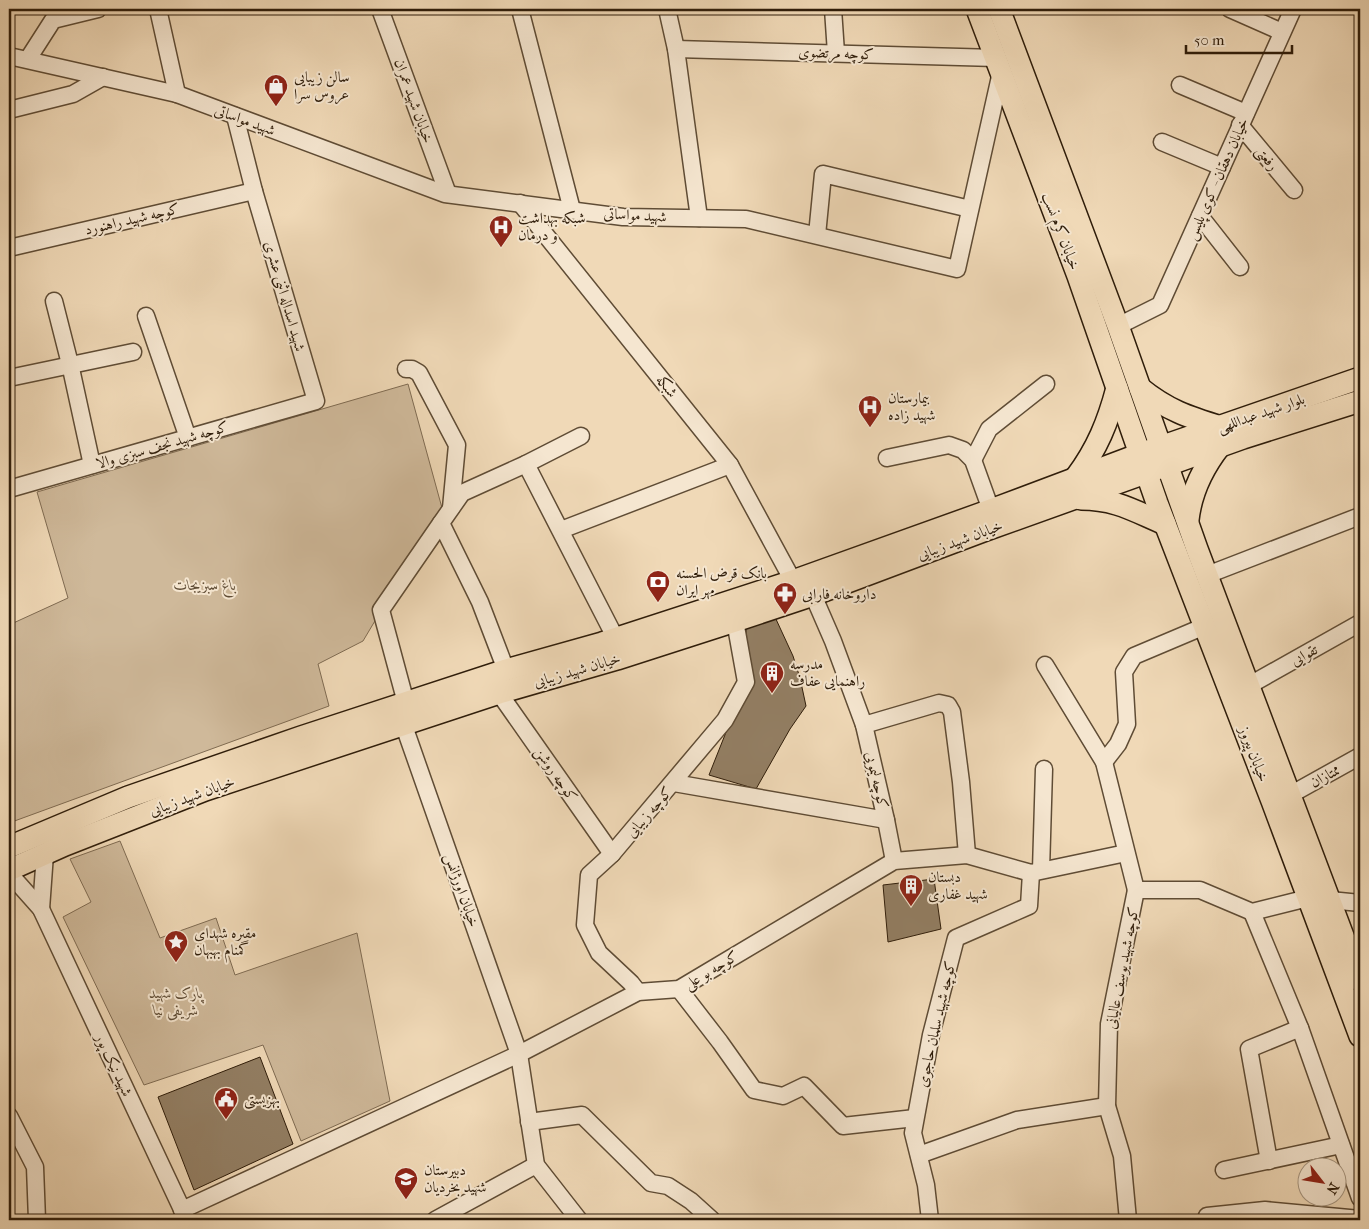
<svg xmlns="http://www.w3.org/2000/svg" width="1369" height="1229" viewBox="0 0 1369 1229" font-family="'IM FELL French Canon',Amiri,serif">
	<rect width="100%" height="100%" fill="#f0d9b7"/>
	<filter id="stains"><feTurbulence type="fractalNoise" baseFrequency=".004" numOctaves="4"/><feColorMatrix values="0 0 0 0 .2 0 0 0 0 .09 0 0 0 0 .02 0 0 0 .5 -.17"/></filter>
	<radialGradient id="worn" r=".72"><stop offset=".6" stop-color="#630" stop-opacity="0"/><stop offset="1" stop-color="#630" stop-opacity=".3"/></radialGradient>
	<!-- green -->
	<g fill="#cfb99a" stroke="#7f6b52">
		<polygon points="408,384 442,508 363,641 318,664 329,706 9,823 9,625 68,598 37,492"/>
		<polygon points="120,841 160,938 216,918 235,975 357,933 390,1101 301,1141 263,1045 144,1085 63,917 91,902 70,859"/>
	</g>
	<!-- building -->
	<g fill="#937f64" stroke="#2f1d0a">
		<polygon points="775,617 793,656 800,678 806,706 790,729 756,789 709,775 746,682 746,625"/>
		<polygon points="934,879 941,929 888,942 883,885"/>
		<polygon points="260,1057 293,1144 194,1190 158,1097"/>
	</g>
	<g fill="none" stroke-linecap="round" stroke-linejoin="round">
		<!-- minor casing -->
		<g stroke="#5f4c35" stroke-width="19">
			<g id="minor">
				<polyline points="158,9 177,94"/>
				<polyline points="380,9 448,194"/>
				<polyline points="520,9 572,210"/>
				<polyline points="667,9 676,49 699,218"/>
				<polyline points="833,9 836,53"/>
				<polyline points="1230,9 1282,32"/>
				<polyline points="676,49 996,58"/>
				<polyline points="9,56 177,94 445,194 623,217 746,219 957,269 1001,72"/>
				<polyline points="28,59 53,20 98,9"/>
				<polyline points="1180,85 1246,113"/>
				<polyline points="9,110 73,94 103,77"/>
				<polyline points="1240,125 1294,190"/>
				<polyline points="1162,142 1222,167"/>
				<polyline points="520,203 730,465 793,581"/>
				<polyline points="1200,216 1240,267"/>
				<polyline points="817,235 823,174 970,209"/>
				<polyline points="9,248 254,191"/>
				<polyline points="54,301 70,364 92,465"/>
				<polyline points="146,316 188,438"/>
				<polyline points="1118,326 1160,305 1293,9"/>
				<polyline points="406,369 412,369 419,373 457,445 451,508"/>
				<polyline points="9,378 133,352"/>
				<polyline points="887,458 949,445 963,450 973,460 991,510"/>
				<polyline points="973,460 989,429 1046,384"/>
				<polyline points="526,464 581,436"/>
				<polyline points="9,489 316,401 254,191 235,116"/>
				<polyline points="561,530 730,465"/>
				<polyline points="1207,575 1360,516"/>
				<polyline points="1045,665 1104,762 1136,890"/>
				<polyline points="506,670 480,602 441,523 462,493 526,464 616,639"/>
				<polyline points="1248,686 1360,623"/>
				<polyline points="499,693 612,854"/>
				<polyline points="406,703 381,610 441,523"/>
				<polyline points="864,725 939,703 948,705 952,712 961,782 967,855"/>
				<polyline points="404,726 519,1054 536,1165 579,1220"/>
				<polyline points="1104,762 1118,744 1127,724 1124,672 1134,656 1205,626"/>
				<polyline points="674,783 886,820 864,725 833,641 813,595"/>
				<polyline points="1290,795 1360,756"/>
				<polyline points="886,820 894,861"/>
				<polyline points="1041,870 1044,769"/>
				<polyline points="9,873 41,909 187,1220"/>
				<polyline points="1330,900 1360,903"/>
				<polyline points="41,909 45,854"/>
				<polyline points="1252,912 1300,1028 1360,1198"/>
				<polyline points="679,989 720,1042 754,1090 783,1096 804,1086 843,1126 915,1118"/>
				<polyline points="638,992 631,983 599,953 585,925 589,875 612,854 725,720 746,682 735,621"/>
				<polyline points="9,1116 35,1167 37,1220"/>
				<polyline points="529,1122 582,1115 651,1183 668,1186 691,1201 712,1220"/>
				<polyline points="919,1155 1017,1120 1107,1106"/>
				<polyline points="1269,1161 1249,1049 1300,1028"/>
				<polyline points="1224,1170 1341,1145"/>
				<polyline points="182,1210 519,1054 638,992 679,989 894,861 967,855 1031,873 1126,853"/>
				<polyline points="1207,1216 1265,1210 1360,1219"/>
				<polyline points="435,1220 536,1165"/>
				<polyline points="930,1220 926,1185 913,1133 931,1035 956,938 1029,906 1031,873"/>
				<polyline points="1128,1220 1122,1156 1107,1106 1109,1024 1136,890 1200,890 1252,912 1308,898"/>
			</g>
		</g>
		<!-- major casing -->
		<g stroke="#2f1d0a" stroke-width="24">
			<g id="major">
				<polyline points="977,9 1078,276 1157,503 1272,801 1360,1036"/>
				<polyline points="999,9 1118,326 1197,549 1360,981"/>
				<path d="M1140,388C1167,410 1188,417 1221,427"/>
				<path d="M1076,477C1097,449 1108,422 1117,388"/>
				<path d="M1081,499C1116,499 1134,511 1165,524"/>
				<path d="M1188,520C1191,492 1202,469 1220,446"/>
				<polyline points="9,847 128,797 301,737 506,670 602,643 793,581 991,510 1140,454 1360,378"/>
				<polyline points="9,870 65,845 205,790 499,693 617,659 735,621 813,595 986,530 1243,438 1360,401"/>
			</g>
		</g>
		<!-- minor -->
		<use href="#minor" stroke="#f5e6d0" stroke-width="16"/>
		<!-- major -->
		<use href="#major" stroke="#f0d9b7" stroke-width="21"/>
	</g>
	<!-- icons -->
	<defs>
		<g id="shop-pin" transform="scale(1.25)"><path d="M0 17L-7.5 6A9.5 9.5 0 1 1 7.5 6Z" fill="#8f2418" stroke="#f5e6d0"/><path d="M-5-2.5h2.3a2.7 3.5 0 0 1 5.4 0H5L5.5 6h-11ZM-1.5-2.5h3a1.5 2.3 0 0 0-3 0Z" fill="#fff"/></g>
		<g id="hospital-pin" transform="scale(1.25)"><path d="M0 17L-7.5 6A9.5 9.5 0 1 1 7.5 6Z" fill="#8f2418" stroke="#f5e6d0"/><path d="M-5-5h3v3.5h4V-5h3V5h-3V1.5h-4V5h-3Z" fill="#fff"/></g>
		<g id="bank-pin" transform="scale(1.25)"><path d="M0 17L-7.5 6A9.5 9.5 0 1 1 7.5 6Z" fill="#8f2418" stroke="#f5e6d0"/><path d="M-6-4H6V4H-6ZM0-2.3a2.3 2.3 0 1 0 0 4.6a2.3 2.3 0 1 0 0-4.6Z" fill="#fff"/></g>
		<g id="pharmacy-pin" transform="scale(1.25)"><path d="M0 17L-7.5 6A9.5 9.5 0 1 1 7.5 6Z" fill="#8f2418" stroke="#f5e6d0"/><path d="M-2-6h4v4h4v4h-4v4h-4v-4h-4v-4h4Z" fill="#fff"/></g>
		<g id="building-pin" transform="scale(1.25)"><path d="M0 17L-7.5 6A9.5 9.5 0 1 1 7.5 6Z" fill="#8f2418" stroke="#f5e6d0"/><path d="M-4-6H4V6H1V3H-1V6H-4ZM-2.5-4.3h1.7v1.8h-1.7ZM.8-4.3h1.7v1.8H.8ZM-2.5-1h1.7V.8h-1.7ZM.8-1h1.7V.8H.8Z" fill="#fff"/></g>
		<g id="sight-pin" transform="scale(1.25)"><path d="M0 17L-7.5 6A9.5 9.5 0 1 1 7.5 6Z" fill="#8f2418" stroke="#f5e6d0"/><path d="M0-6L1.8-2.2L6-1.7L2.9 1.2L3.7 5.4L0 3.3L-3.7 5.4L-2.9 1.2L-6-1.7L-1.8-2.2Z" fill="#fff"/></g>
		<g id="civic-pin" transform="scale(1.25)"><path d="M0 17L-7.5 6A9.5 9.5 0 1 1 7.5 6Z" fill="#8f2418" stroke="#f5e6d0"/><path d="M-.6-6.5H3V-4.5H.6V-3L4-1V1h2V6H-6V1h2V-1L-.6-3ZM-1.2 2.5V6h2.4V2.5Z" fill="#fff"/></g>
		<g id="school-pin" transform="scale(1.25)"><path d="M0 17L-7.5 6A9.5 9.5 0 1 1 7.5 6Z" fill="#8f2418" stroke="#f5e6d0"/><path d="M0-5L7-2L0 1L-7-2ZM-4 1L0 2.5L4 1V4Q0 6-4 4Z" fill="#fff"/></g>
	</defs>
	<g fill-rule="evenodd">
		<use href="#shop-pin" x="276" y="86"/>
		<use href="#hospital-pin" x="501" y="227"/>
		<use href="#hospital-pin" x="870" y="407"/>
		<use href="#bank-pin" x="658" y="582"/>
		<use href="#pharmacy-pin" x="785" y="594"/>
		<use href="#building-pin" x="772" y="673"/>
		<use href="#building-pin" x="911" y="886"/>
		<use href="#sight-pin" x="176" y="942"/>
		<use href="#civic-pin" x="226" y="1099"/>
		<use href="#school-pin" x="406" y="1179"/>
	</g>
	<g text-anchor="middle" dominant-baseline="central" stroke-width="4" stroke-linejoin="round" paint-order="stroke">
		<!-- street labels -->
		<g font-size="15" fill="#2f1d0a" stroke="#f5e6d0">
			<text transform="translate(836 53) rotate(2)">کوچه مرتضوی</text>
			<text transform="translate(414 101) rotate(70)">خیابان شهید عمران</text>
			<text transform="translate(245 120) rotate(20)">شهید مواساتی</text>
			<text transform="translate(1267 158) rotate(51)">رفعتی</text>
			<text transform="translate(1217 179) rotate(-66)">خیابان دهقان - کوی پلیس</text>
			<text transform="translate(635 215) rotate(3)">شهید مواساتی</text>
			<text transform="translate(132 219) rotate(-13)">کوچه شهید راهنورد</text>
			<text transform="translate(1061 231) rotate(69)">خیابان کرم نسب</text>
			<text transform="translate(285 296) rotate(74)">شهید اسداله اثنی عشری</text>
			<text transform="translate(667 386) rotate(51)">شبکه</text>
			<text transform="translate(1261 413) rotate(-19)">بلوار شهید عبداللهی</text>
			<text transform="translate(162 445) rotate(-16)">کوچه شهید نجف سبزی والا</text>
			<text transform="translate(960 540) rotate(-20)">خیابان شهید زیبایی</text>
			<text transform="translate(1304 655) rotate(-29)">تقوایی</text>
			<text transform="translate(577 670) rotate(-16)">خیابان شهید زیبایی</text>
			<text transform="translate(1254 754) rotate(69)">خیابان پیروز</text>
			<text transform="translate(556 774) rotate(55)">کوچه روشن</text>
			<text transform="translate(1325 776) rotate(-29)">ممتازان</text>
			<text transform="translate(877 780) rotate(77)">کوچه لیمویی</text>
			<text transform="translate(192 796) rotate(-20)">خیابان شهید زیبایی</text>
			<text transform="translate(649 812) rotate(-49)">کوچه زیبایی</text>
			<text transform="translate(462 890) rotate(71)">خیابان اورژانس</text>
			<text transform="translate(1122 968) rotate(-79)">کوچه شهید یوسف عالیانی</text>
			<text transform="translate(711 970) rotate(-31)">کوچه بو علی</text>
			<text transform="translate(936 1024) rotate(-77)">کوچه شهید سلمان حاجوی</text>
			<text transform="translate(114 1065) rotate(65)">شهید نیک پور</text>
		</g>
		<!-- poi labels -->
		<g font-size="15" fill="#2f1d0a" stroke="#f5e6d0" text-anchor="start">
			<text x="294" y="77">سالن زیبایی<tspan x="294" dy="17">عروس سرا</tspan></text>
			<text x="518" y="218">شبکه بهداشت<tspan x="518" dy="17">و درمان</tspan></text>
			<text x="888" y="398">بیمارستان<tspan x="888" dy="17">شهید زاده</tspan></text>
			<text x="676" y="573">بانک قرض الحسنه<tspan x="676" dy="17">مهر ایران</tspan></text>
			<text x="802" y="594">داروخانه فارابی</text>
			<text x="790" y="664">مدرسه<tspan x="790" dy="17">راهنمایی عفاف</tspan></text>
			<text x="928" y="877">دبستان<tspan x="928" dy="17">شهید غفاری</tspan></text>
			<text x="194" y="933">مقبره شهدای<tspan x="194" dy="17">گمنام بهبهان</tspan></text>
			<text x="244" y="1099">بهزیستی</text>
			<text x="424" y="1170">دبیرستان<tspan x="424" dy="17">شهید بخردیان</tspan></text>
		</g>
		<!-- park labels -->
		<g font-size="15" font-style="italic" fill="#5f4c35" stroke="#f5e6d0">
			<text x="205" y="585">باغ سبزیجات</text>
			<text x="176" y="993">پارک شهید<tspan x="176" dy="17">شریفی نیا</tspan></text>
		</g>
	</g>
	<!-- margin -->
	<rect width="1369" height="1229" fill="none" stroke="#f0d9b7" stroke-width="30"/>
	<rect x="10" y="10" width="1349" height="1209" fill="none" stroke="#2f1d0a" stroke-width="2.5"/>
	<rect x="15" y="15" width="1339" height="1199" fill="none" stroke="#2f1d0a"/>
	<!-- north arrow -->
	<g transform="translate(1322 1182) rotate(121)"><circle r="24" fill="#f5e6d0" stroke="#a69681"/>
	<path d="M0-4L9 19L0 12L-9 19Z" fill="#8f2418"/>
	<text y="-8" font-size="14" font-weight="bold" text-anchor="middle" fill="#2f1d0a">N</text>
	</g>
	<!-- scale -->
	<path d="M1186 45v8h106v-8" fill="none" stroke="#2f1d0a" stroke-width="2.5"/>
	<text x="1194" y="45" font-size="15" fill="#2f1d0a" stroke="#f5e6d0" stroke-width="4" paint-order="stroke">50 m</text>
	<rect width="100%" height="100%" filter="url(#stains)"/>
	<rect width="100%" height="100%" fill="url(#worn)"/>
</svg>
